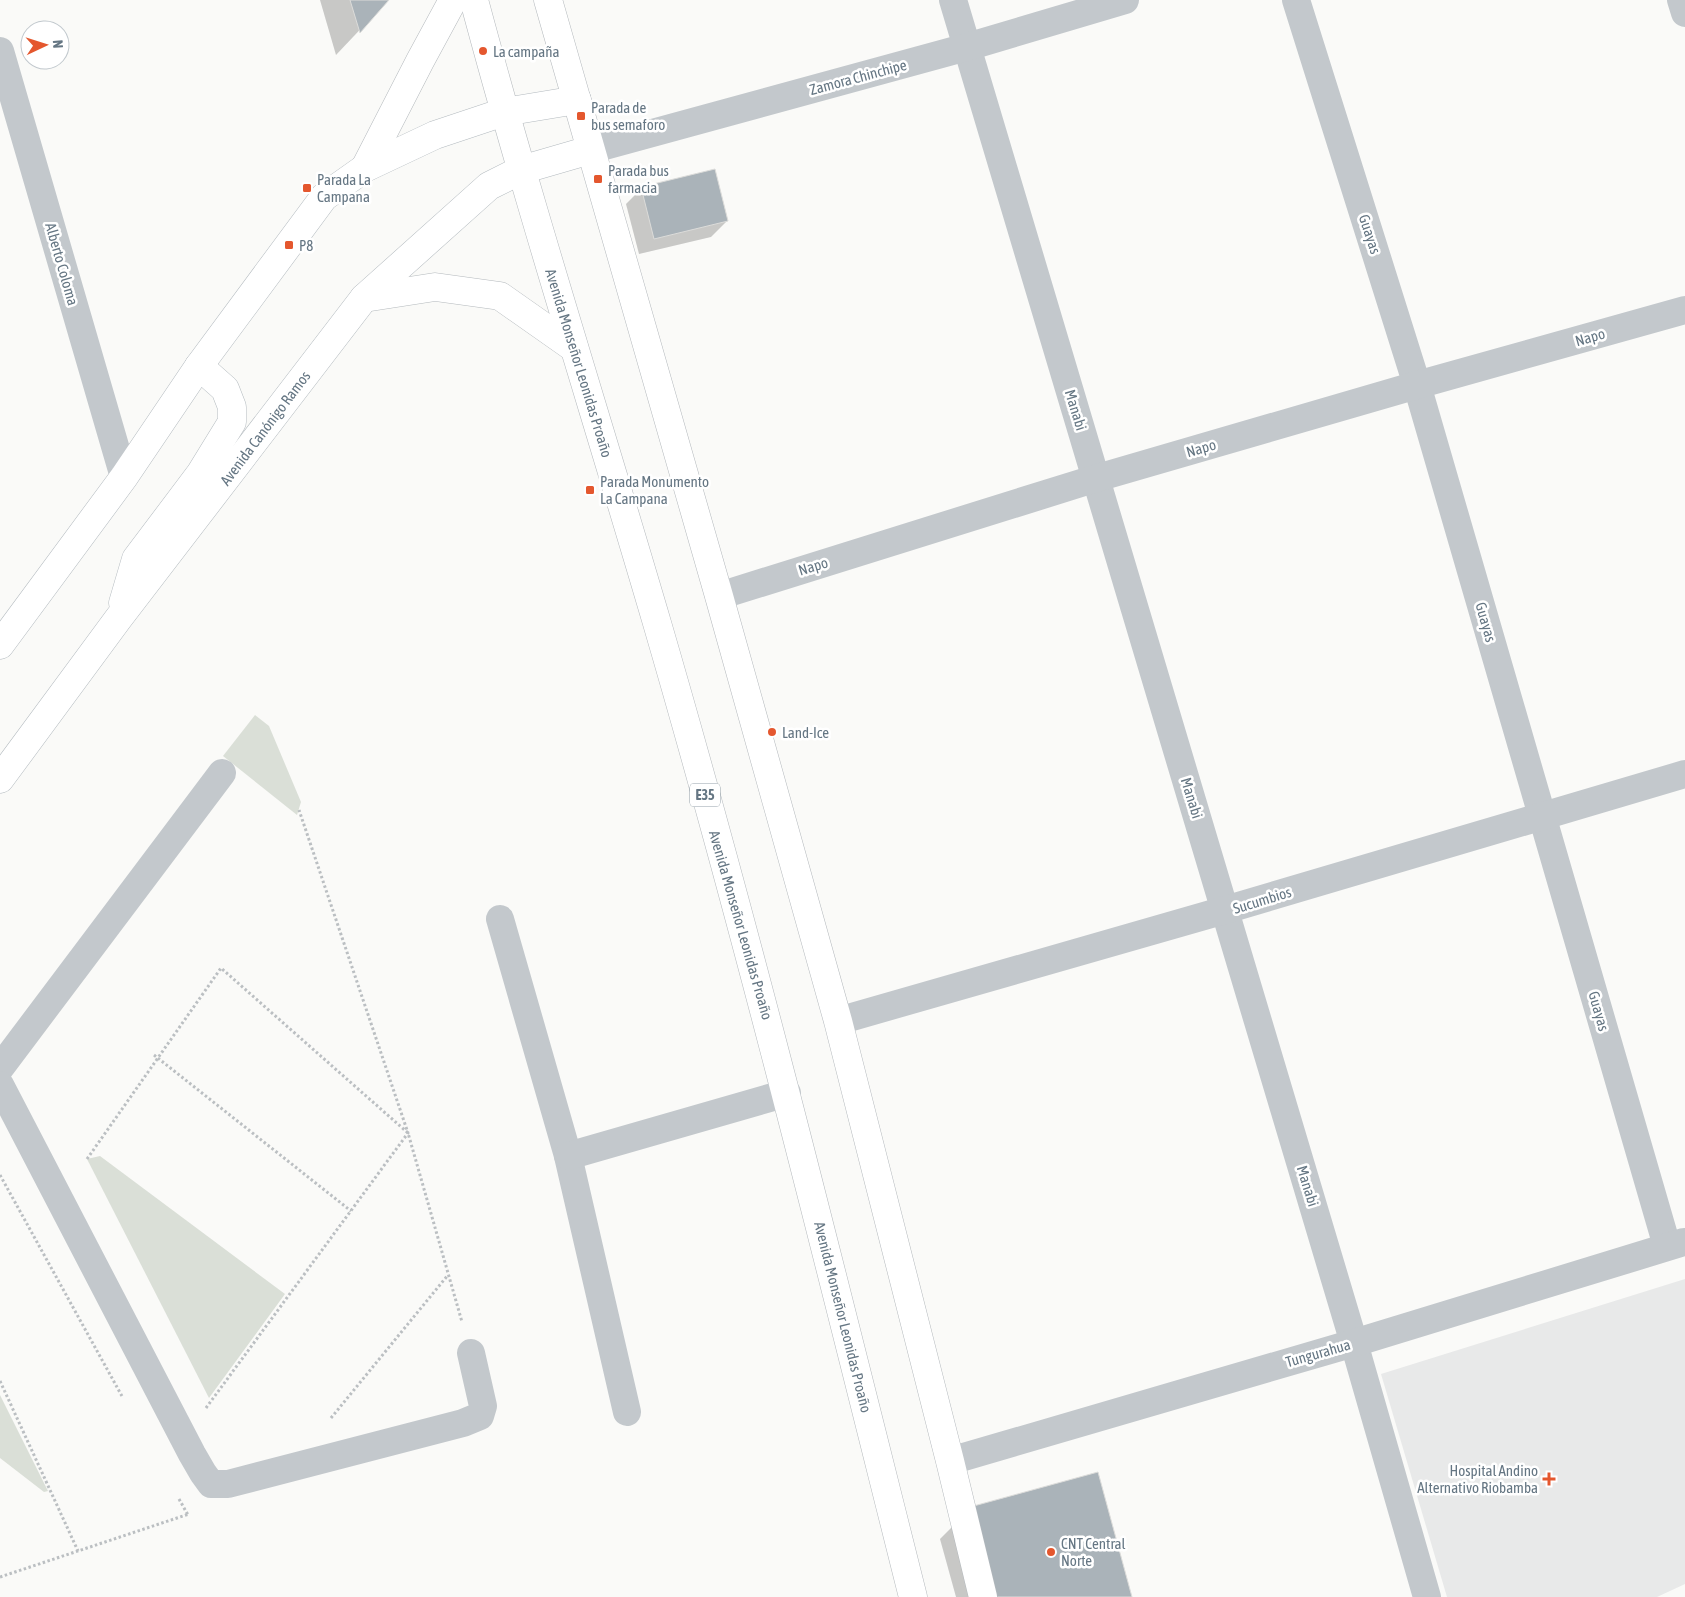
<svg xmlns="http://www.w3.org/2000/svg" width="1685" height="1597" viewBox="0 0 1685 1597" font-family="'Asap Condensed',sans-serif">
	<rect width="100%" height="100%" fill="#fafaf8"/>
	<!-- built -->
	<polygon fill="#e8e9e9" points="1685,1279 1685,1584 1657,1597 1447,1597 1381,1374"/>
	<!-- green -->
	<g fill="#dadfd7">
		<polygon points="255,715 269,726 301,802 297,815 223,756"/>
		<polygon points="100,1156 285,1294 209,1398 87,1159"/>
		<polygon points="0,1395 48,1491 44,1492 0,1458"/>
	</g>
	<!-- shadow -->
	<g fill="#0003">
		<polygon points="320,0 388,0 336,55"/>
		<polygon points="642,188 727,221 711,237 639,254 626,204"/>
		<polygon points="971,1508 1131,1597 956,1597 940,1539"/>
	</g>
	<!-- building -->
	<g fill="#aab3b9" stroke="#dcdcda">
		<polygon points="350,0 389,0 360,33"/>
		<polygon points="715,169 728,221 654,239 641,187"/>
		<polygon points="1098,1472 1132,1597 995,1597 970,1507"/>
	</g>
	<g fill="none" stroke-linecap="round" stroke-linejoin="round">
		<!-- secondary casing -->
		<g stroke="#b3babf" stroke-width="29">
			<g id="secondary">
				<polyline points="123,603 136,559 200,474 232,422 232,407 225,389 199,366"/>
				<polyline points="0,645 124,477 199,366 324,197 365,168 435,135 504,112 577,100"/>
				<polyline points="0,779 118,619 364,298 489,186 521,170 590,150"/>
			</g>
		</g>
		<!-- highway casing -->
		<g stroke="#b4b9bd" stroke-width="29">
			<g id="highway">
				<path d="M474,0C530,209 596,415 657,623C751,945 831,1271 913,1597"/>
				<polyline points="548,0 719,596 838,1021 950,1461 983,1597"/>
				<polyline points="365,168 420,61 453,0"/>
				<polyline points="364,298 435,287 500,296 574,348"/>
			</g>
		</g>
		<!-- path -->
		<g stroke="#bbbfc2" stroke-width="3" stroke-dasharray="2.5 2.5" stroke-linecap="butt">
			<polyline points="154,1055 351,1211"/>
			<polyline points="87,1159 221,968 408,1133 462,1322"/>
			<polyline points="0,1175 123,1398"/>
			<polyline points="0,1381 78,1551"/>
			<polyline points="206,1408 408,1133 299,810"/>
			<polyline points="331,1418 448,1275"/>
			<polyline points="179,1499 188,1515"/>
			<polyline points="0,1577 189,1514"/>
		</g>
		<!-- street -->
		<g stroke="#c3c8cc" stroke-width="28">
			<polyline points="953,0 1354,1343 1427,1597"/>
			<polyline points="1296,0 1417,385 1667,1246"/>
			<polyline points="1681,0 1685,13"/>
			<polyline points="0,51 124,477"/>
			<polyline points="590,150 967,47 1125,0"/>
			<polyline points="719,596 1097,478 1417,385 1685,310"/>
			<polyline points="500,919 568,1156 627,1412"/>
			<polyline points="838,1021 1225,910 1685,774"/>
			<polyline points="0,1068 222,773"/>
			<polyline points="0,1085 192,1454 203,1473 211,1484 228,1484 463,1423 480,1416 483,1406 471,1353"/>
			<polyline points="568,1156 787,1093"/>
			<polyline points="950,1461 1354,1343 1684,1242"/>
		</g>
		<!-- secondary -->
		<use href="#secondary" stroke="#fff" stroke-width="28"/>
		<!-- highway -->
		<use href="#highway" stroke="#fff" stroke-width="28"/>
	</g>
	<!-- markers -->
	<g fill="#e4572e" stroke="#fff" stroke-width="2">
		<circle cx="483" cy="51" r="5"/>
		<rect x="576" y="111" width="10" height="10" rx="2.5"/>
		<rect x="593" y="174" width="10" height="10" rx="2.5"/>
		<rect x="302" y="183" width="10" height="10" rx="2.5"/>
		<rect x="284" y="240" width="10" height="10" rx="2.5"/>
		<rect x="585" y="485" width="10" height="10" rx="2.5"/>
		<circle cx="772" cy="732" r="5"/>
		<path d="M1546.5 1471.5h5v5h5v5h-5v5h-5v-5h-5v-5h5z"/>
		<circle cx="1051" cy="1552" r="5"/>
	</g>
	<g text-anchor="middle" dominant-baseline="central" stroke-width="5" stroke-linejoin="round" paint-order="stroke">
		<!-- shield labels -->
		<rect fill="#fff" stroke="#939fa8" stroke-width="1" x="690" y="783.5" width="30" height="23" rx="4"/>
		<g font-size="14" font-weight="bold" fill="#657683">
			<text x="705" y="795">E35</text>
		</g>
		<!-- poi labels -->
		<g font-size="15" fill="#657683" stroke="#fff" text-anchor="start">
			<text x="493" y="51">La campaña</text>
			<text x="591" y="107">Parada de<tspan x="591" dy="17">bus semaforo</tspan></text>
			<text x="608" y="170">Parada bus<tspan x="608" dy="17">farmacia</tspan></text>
			<text x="317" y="179">Parada La<tspan x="317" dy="17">Campana</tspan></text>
			<text x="299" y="245">P8</text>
			<text x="600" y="481">Parada Monumento<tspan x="600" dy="17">La Campana</tspan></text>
			<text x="782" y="732">Land-Ice</text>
			<text x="1538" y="1470" text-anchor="end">Hospital Andino<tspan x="1538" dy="17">Alternativo Riobamba</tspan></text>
			<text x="1061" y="1543">CNT Central<tspan x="1061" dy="17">Norte</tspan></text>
		</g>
		<!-- street labels -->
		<g font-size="15" fill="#657683" stroke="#fff">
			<text transform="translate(858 77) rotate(-15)">Zamora Chinchipe</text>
			<text transform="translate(1370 234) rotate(72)">Guayas</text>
			<text transform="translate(62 264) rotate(74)">Alberto Coloma</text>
			<text transform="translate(1590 337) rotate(-16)">Napo</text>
			<text transform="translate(579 363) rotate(73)">Avenida Monseñor Leonidas Proaño</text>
			<text transform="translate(1076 410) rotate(73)">Manabi</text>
			<text transform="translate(265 428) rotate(-53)">Avenida Canónigo Ramos</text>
			<text transform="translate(1201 448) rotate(-16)">Napo</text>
			<text transform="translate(813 566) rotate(-17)">Napo</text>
			<text transform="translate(1486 622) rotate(74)">Guayas</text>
			<text transform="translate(1192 798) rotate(73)">Manabi</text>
			<text transform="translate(1262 900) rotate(-17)">Sucumbios</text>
			<text transform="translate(741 925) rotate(74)">Avenida Monseñor Leonidas Proaño</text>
			<text transform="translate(1599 1011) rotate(74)">Guayas</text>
			<text transform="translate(1308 1186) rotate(73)">Manabi</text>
			<text transform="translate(843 1317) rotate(76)">Avenida Monseñor Leonidas Proaño</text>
			<text transform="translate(1318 1353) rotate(-16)">Tungurahua</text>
		</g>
	</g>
	<!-- north arrow -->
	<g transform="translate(45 45) rotate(86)"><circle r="24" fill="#ffffff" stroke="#c1c8cd"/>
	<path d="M0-4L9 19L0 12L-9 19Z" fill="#e4572e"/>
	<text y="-8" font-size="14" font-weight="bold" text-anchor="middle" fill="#657683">N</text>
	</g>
</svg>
